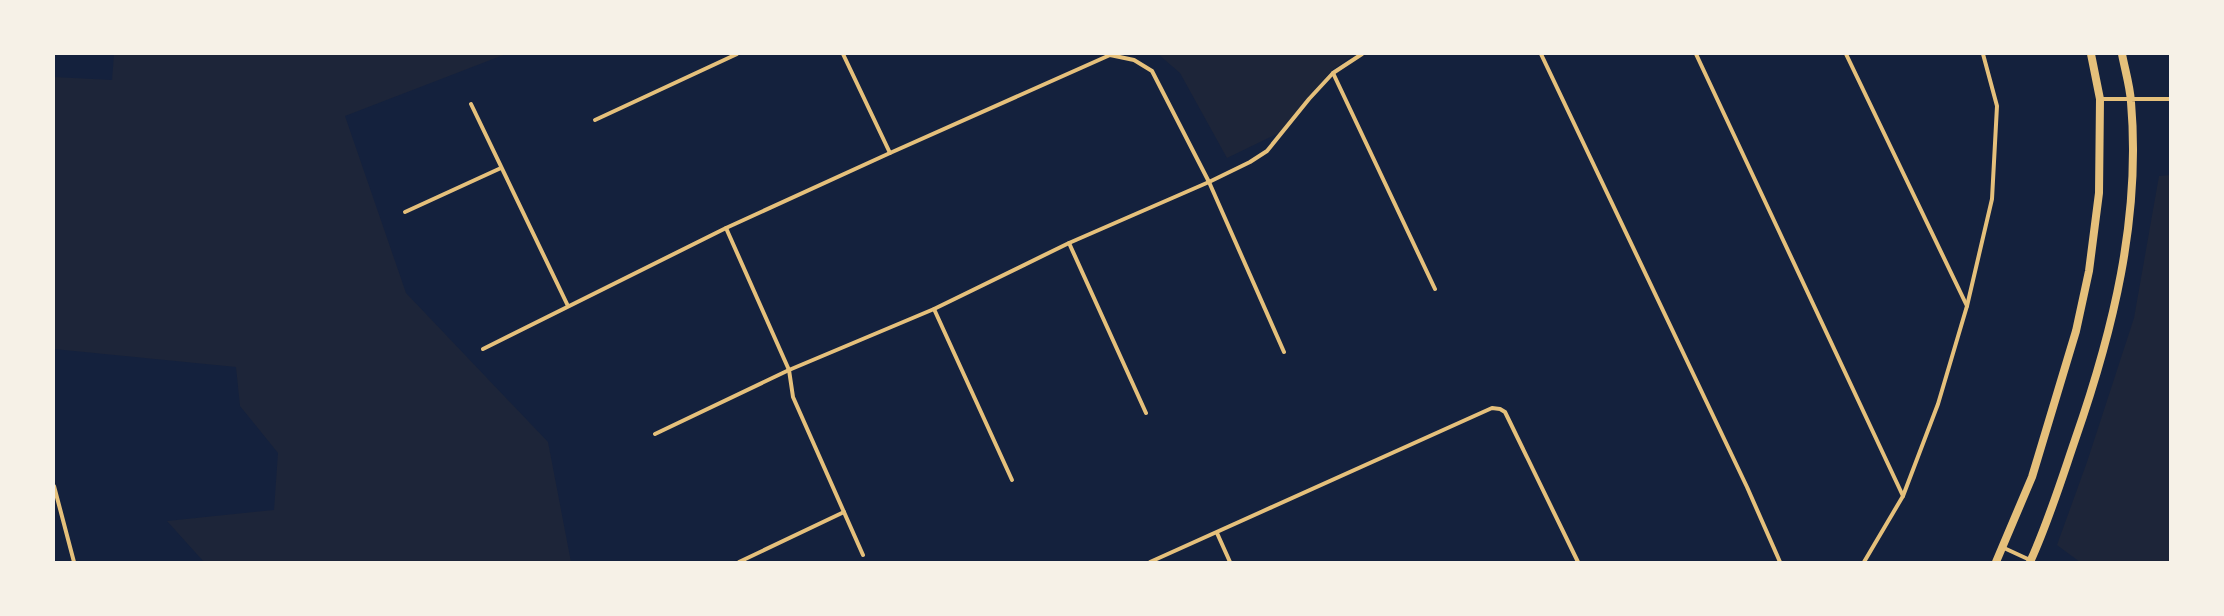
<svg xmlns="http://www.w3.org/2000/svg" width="2224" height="616" viewBox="0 0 2224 616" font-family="Inter,sans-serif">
	<rect width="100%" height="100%" fill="#14213d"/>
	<!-- green -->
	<g fill="#1d2539">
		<polygon points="114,54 506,54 345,116 406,293 548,442 571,562 204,562 167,521 274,510 278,453 240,406 236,367 54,349 54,77 112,80"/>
		<polygon points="1158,54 1355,54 1331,71 1279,133 1227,158 1180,73"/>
		<polygon points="2170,175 2170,562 2080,562 2057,545 2087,462 2134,318 2159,176"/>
	</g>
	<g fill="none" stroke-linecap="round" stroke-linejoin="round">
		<!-- minor -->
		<g stroke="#e5c07b" stroke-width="4">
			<polyline points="843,54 890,153"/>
			<polyline points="1541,54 1747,487 1780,562"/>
			<polyline points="1696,54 1903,496"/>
			<polyline points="1846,54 1967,306"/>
			<polyline points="1333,73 1435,289"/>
			<polyline points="2100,99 2170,99"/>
			<polyline points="471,104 568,306"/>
			<polyline points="595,120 737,54"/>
			<polyline points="405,212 501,168"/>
			<polyline points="726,228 789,370 793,397 863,555"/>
			<polyline points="1069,243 1146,413"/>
			<polyline points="934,309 1012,480"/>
			<polyline points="483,349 726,228 890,153 1110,55 1134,60 1152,71 1209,182 1284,352"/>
			<polyline points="655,434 789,370 934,309 1069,243 1209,182 1250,162 1267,151 1309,99 1333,73 1362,54"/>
			<polyline points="54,486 74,562"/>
			<polyline points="1217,533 1230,562"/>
			<polyline points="2004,548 2030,560"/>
			<polyline points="739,562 844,512"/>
			<polyline points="1150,562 1492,408 1500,409 1505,412 1578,562"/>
			<polyline points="1864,562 1903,496 1938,404 1967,306 1992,199 1997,106 1983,54"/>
		</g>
		<!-- secondary -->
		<g stroke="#e5c07b" stroke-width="8">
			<polyline points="1996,562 2032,477 2076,331 2089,271 2099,193 2100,99 2091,54"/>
			<path d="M2030,562C2048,523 2061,481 2075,440C2113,331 2141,218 2131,102C2130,86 2125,70 2122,54"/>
		</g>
	</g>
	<!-- border -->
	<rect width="2224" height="616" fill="none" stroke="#f6f1e7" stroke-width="110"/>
</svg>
